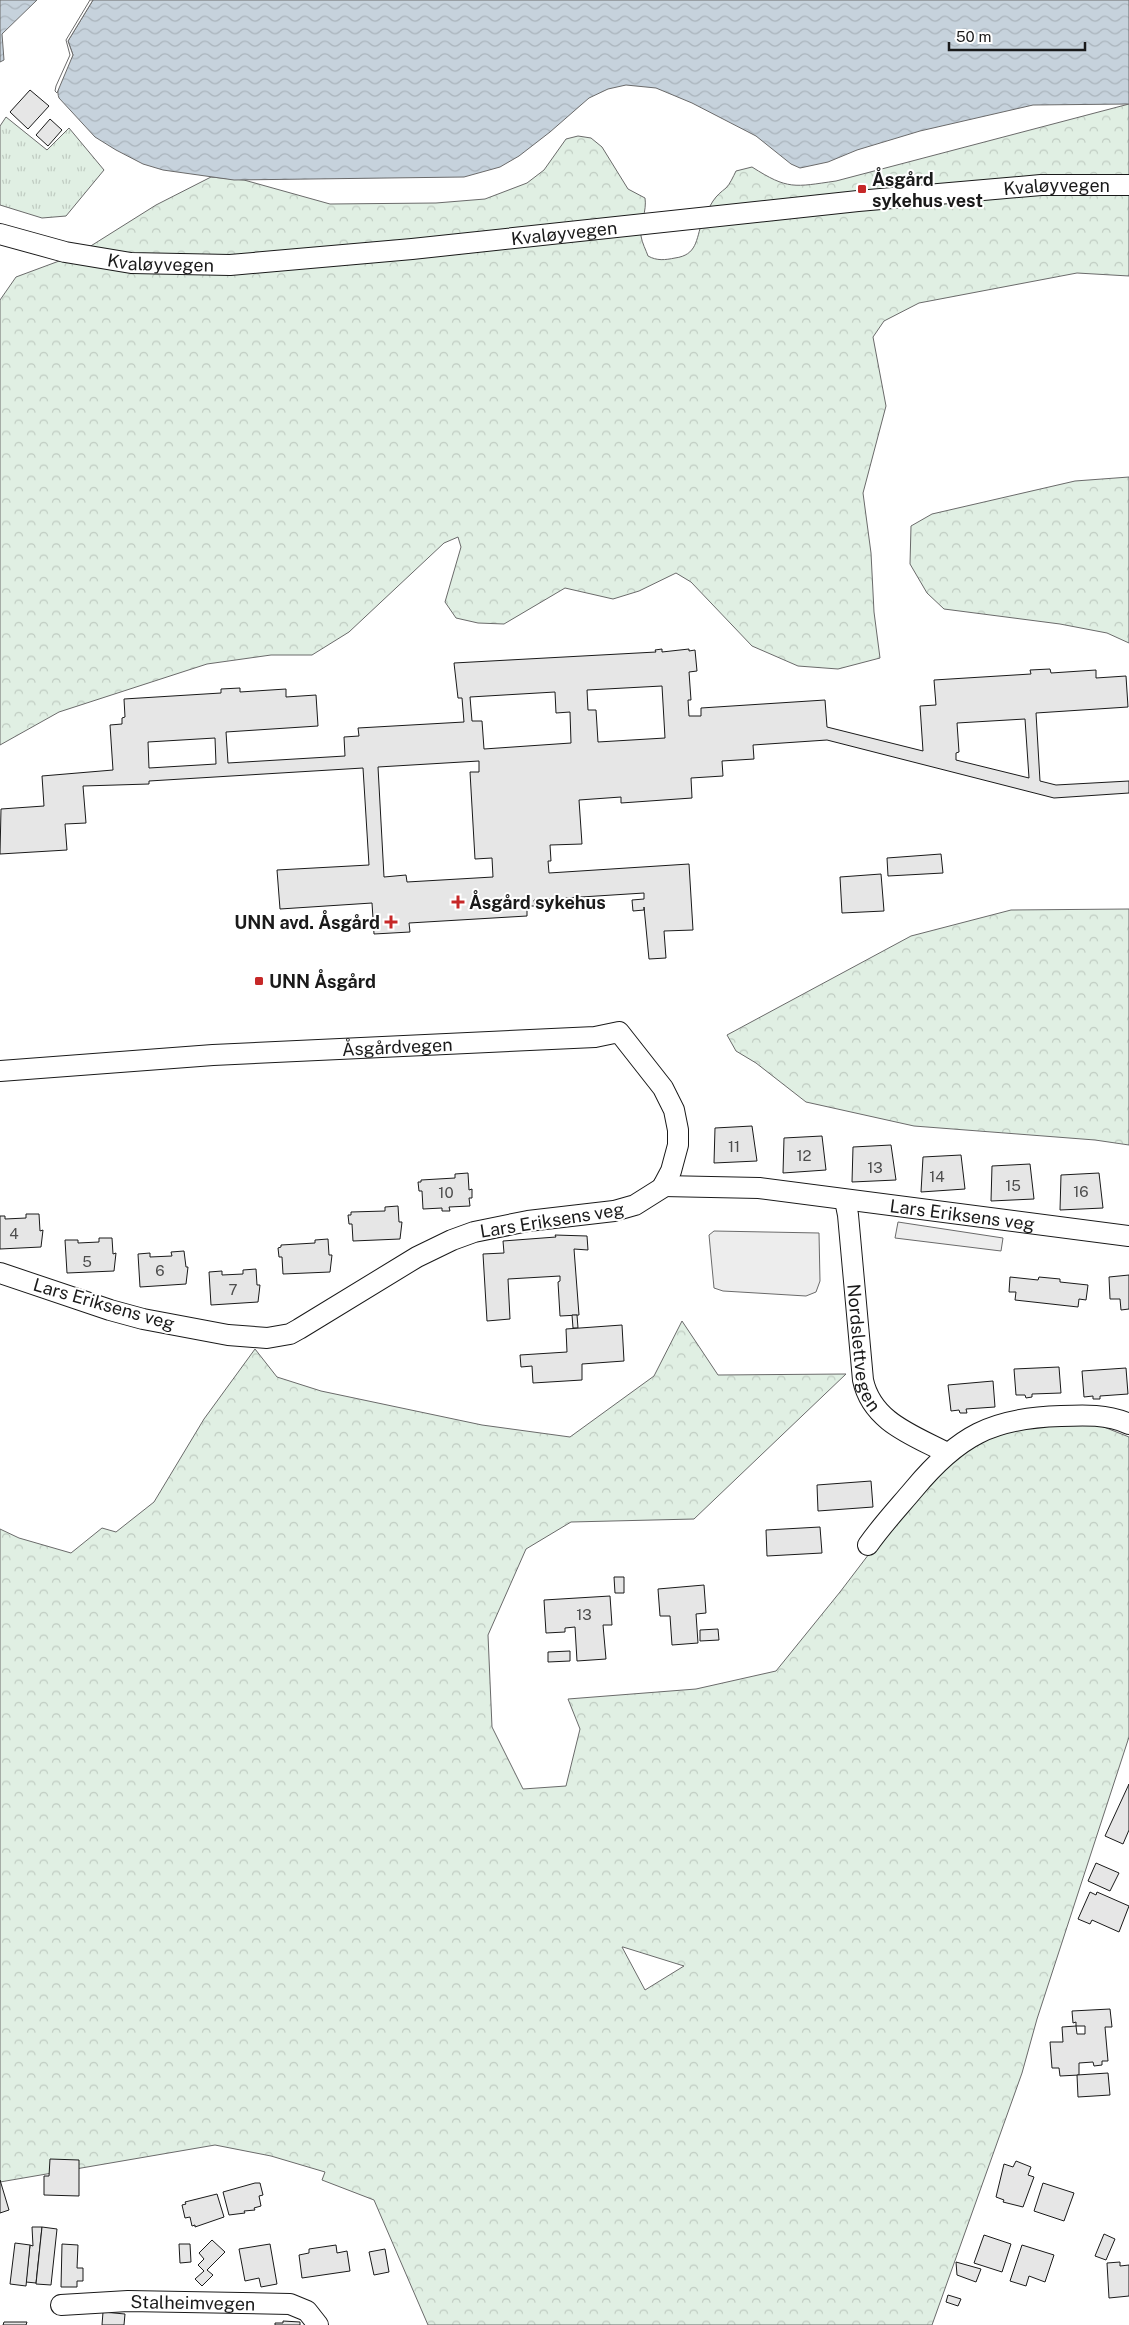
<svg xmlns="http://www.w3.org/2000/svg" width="1129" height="2325" viewBox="0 0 1129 2325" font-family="'Public Sans',sans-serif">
	<defs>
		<pattern id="grass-tufts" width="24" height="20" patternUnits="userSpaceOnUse" patternTransform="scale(1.25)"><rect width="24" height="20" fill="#e0efe3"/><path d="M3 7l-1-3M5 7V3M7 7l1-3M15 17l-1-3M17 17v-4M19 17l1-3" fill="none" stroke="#c0ccc2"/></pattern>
		<pattern id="forest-crowns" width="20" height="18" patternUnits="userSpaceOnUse" patternTransform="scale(1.25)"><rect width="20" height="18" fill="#e0efe3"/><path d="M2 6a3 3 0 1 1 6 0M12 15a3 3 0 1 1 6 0" fill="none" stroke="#c0ccc2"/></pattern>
		<pattern id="water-waves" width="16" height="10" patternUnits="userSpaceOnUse" patternTransform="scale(1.25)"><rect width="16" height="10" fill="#c6d2dc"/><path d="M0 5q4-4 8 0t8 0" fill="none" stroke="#aab4bc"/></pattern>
	</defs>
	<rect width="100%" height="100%" fill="#fff"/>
	<!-- grass -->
	<polygon fill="url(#grass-tufts)" stroke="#6a6a6a" points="6,117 47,150 69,128 104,170 66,216 42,218 0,205 0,126"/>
	<!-- forest -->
	<g fill="url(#forest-crowns)" stroke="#6a6a6a" fill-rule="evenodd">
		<path d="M1129,104V276L1077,273L919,303L884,321L873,337L886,406L863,493L871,553L874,612L880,658L838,669L798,666L752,646L691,582L676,573L639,591L613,599L565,588L504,624L478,623L456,618L445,602L461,547L458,537L444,543L349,632L312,655H271L207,664L59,712L0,745V300L16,277L78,254L156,205L211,177L244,180L330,204L436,203L485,199L527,183L544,170L566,139L578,136L591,138L602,147L628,189L645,198C647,211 640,224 641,236C642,243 646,250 648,256C657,261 665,260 675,258C697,255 696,240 702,222C704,215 709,208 713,201C717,195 721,192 726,188C730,184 733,177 736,171L752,167C788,190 794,187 836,181Z"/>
		<polygon points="1129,477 1129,643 1107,633 1060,624 944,609 927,593 910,564 911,526 932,514 1075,481"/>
		<polygon points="1129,909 1129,1145 1095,1140 914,1126 806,1102 756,1063 736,1051 727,1035 911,936 1011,910"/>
		<path d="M682,1321L718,1375L846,1374L694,1519L571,1522L526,1549L488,1635L492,1727L523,1789L566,1786L580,1729L568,1699L696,1689L776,1671L840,1592L904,1508L948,1459L1010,1426L1094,1423L1129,1437V1737L1037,2019L1022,2073L932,2325H428L374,2200L322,2180L325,2172L271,2156L215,2145L0,2182V1529L19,1538L71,1553L102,1528L116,1532L154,1502L204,1419L255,1349L277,1377L321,1391L482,1425L570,1437L654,1376ZM622,1947H623L684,1966L645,1990Z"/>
	</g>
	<!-- parking -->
	<g fill="#ededed" stroke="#6a6a6a">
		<polygon points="898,1222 1003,1238 1001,1251 895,1238"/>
		<polygon points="714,1231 819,1233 820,1281 816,1292 806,1296 723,1291 714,1288 709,1235"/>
	</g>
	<!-- water -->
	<g fill="url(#water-waves)" stroke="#6a6a6a">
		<polygon points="0,0 37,0 2,34 4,60 0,62"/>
		<path d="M93,0H1129V104L1033,105L920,131L857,150L828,162L800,168L791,164L756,136L692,103L656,88L626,85L608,89L589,98L550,132L519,156L500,167L464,177L234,180L163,170L143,164L116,150L95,137L59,98C54,85 67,67 73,55L68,41Z"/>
	</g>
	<!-- pier -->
	<polygon fill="#fff" stroke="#6a6a6a" points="90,0 93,0 68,41 73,55 57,93 55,91 56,86 70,55 66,40"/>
	<!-- building -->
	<g fill="#e6e6e6" stroke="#1a1a1a" fill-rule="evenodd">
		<polygon points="30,90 49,106 28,129 10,112"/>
		<polygon points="50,119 62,130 48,146 36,135"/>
		<path d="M662,649V652L689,649V651L695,650L697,671L689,672L691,700H688L689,716H701V708L825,700L827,727L923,751L920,706L936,705L934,680L1031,674L1030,670L1050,669L1051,673L1096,670V678L1126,676L1128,707L1036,713L1040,781L1056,785L1129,781V793L1054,798L827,740L753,745L754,759L722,761L723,776L691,778L692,798L621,803V797L579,800L582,844L550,845L551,861H548L549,873L689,864L693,930L664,931L666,958L649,959L644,907V910L633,911L632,900L644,899V893L534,900L535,906H527V916L409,923L410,932L374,934L372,903L280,909L277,870L369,865L363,768L149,781V784L83,786L86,823L65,824L67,850L0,854L1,809L44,806L42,776L113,770L110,725L122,724V718L125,717L124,699L221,693V689L240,688V692L286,689V697L316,695L318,726L226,732L228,763L345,756L344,737L359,736L358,728L464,722L462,698H458L454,663L656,652L655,650ZM662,686L665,738L598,742L596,710H588L587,690ZM555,692L556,713L570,712L571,743L484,749L482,721H472L470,697ZM1025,719L1029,778L956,760V753L959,752L957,723ZM215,738L216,764L149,768L148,742ZM479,761V772H470L475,859L492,858L493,877L407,882L406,875L384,877L378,767Z"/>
		<polygon points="941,854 943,873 888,876 887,858"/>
		<polygon points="881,874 884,911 842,913 840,877"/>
		<polygon points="752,1126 757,1161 714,1163 715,1128"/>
		<polygon points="822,1136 826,1170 783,1173 784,1138"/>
		<polygon points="891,1145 896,1180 852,1182 853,1147"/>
		<polygon points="961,1155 965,1189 921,1192 923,1157"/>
		<polygon points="1030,1164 1034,1199 991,1201 992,1166"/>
		<polygon points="468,1173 469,1190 472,1189 472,1198 469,1198 470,1206 449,1207 450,1211 442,1211 442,1208 423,1209 422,1191 419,1191 418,1182 421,1182 421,1180 455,1178 455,1174"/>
		<polygon points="1099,1173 1103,1208 1060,1210 1061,1175"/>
		<polygon points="398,1206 399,1222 402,1222 400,1239 353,1241 352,1224 349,1224 348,1215 351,1215 351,1212 385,1211 385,1207"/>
		<polygon points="26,1214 39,1214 40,1231 43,1230 41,1247 0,1249 0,1216 5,1216 5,1219 26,1218"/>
		<polygon points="555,1235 587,1236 588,1250 574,1249 579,1315 560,1316 558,1282 560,1281 560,1276 508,1279 510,1319 487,1321 483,1254 504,1253 503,1241 556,1237"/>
		<polygon points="99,1238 112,1238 113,1254 116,1253 114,1271 67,1273 65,1240 78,1240 78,1243 99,1242"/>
		<polygon points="328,1239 329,1255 332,1255 330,1272 283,1274 282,1257 279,1257 278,1248 281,1247 281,1245 315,1243 315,1240"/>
		<polygon points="184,1251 186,1267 188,1267 186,1284 140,1287 138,1254 150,1253 150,1257 172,1256 171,1252"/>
		<polygon points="256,1269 257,1285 260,1285 258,1302 211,1305 209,1272 222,1271 222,1275 243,1274 243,1270"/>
		<polygon points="1129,1275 1129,1309 1121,1310 1120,1299 1110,1299 1109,1277"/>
		<polygon points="1010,1277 1038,1280 1039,1277 1060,1279 1060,1282 1088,1285 1086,1300 1079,1299 1078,1307 1015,1300 1016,1292 1009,1292"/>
		<polygon points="572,1315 577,1315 578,1328 573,1328"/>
		<polygon points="622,1325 624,1361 582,1364 582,1380 533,1383 532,1366 521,1367 520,1355 567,1352 566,1329"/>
		<polygon points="1059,1367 1061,1393 1032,1394 1032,1397 1026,1398 1025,1395 1016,1395 1014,1369"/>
		<polygon points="1126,1368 1128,1394 1100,1396 1100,1399 1093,1399 1093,1396 1084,1397 1082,1371"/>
		<polygon points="993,1381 995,1407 966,1409 967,1413 960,1413 959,1410 951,1411 948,1385"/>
		<polygon points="871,1481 873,1507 818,1511 817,1485"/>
		<polygon points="820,1527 822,1553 767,1556 766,1530"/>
		<polygon points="614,1577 624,1577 624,1593 615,1593"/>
		<polygon points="704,1585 706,1613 696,1614 698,1643 672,1645 670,1616 660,1616 658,1589"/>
		<polygon points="610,1596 612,1625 603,1625 606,1659 577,1661 575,1627 565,1628 565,1632 546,1633 544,1600"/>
		<polygon points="718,1629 719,1640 700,1641 700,1630"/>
		<polygon points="570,1651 570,1661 548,1662 548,1652"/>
		<polygon points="1129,1784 1129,1830 1123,1844 1105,1836"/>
		<polygon points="1096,1863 1119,1873 1110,1891 1088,1881"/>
		<polygon points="1090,1892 1096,1895 1097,1892 1129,1906 1119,1932 1092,1920 1090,1924 1078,1919"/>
		<path d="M1110,2009L1112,2027H1105L1108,2061H1102V2065L1094,2066L1093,2062L1079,2063V2075L1060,2076L1059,2068H1052L1050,2042H1063L1062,2027L1076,2026V2022L1073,2023L1072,2011ZM1076,2026H1085V2034H1077Z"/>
		<polygon points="1108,2073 1110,2095 1078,2097 1077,2075"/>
		<polygon points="50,2159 79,2160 79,2196 44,2195 44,2176 49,2176"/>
		<polygon points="1016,2161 1031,2167 1028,2175 1034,2177 1023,2207 1003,2202 1004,2200 996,2197 1004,2164 1013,2167"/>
		<polygon points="0,2180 9,2210 0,2213"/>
		<polygon points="255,2183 260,2183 263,2195 259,2196 261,2206 254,2208 255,2210 244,2211 245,2213 229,2215 223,2192"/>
		<polygon points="1043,2183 1074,2193 1064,2221 1034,2211"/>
		<polygon points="217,2194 224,2217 195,2227 195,2225 192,2226 190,2217 185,2218 182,2205 186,2204 185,2202"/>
		<polygon points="32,2227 42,2227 36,2283 26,2282 30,2245 33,2246"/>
		<polygon points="42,2227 57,2229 51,2285 36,2284"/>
		<polygon points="1104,2234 1115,2239 1106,2260 1095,2256"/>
		<polygon points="984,2235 1011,2244 1002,2272 974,2263"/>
		<polygon points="212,2240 225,2252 207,2270 213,2275 202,2286 195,2279 204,2271 198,2265 204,2259 199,2253"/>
		<polygon points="15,2243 30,2245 26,2286 10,2284"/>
		<polygon points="62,2244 78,2245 77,2268 83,2268 83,2281 77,2281 77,2287 61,2287"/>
		<polygon points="179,2244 190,2244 191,2262 180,2263"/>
		<polygon points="270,2244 277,2284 261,2287 259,2278 245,2281 239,2249"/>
		<polygon points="336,2245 337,2253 347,2251 350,2271 302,2278 299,2255 309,2253 309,2249"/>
		<polygon points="1022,2245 1054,2255 1045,2282 1029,2276 1026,2286 1010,2281"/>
		<polygon points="385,2249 389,2272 374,2275 369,2252"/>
		<polygon points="956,2262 981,2269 976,2282 957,2275"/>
		<polygon points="1120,2262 1120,2266 1129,2265 1129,2296 1109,2298 1107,2263"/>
		<polygon points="948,2295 961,2299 958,2306 946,2302"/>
		<polygon points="103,2312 125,2314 124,2325 102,2325"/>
		<polygon points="283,2321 300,2322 300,2325 275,2325 275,2323 283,2323"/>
		<polygon points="4,2322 27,2322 26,2325 3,2325"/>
	</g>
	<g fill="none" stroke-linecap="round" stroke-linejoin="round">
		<!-- minor casing -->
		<g stroke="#1a1a1a" stroke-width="22">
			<g id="minor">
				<path id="s1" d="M0,234L65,252L131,263L230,265L412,249L858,201L1041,185H1129"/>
				<path id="s2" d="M0,1071L213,1055L595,1037L619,1032L663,1088L674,1110L678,1130V1145L671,1171L662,1188L635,1205L614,1211L528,1221L474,1232L452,1240L417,1257L299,1329L290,1334L267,1338L228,1335L143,1319L110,1310L0,1273"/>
				<path id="s3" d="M663,1186L759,1188L1129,1236"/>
				<path id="s4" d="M845,1200L848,1215L863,1380C872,1422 913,1435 947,1453"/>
				<path d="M868,1545C882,1525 898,1508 914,1489C958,1436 992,1418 1061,1416C1084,1415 1108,1414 1129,1424"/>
				<path id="s5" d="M61,2305L128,2301L290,2304L307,2311L318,2325"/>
			</g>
		</g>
		<!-- minor -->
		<use href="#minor" stroke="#fff" stroke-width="20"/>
	</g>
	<!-- markers -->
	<g fill="#c62828" stroke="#fff" stroke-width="2">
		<rect x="857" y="184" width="10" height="10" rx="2.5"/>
		<path d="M455.5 894.5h5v5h5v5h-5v5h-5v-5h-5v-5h5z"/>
		<path d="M388.5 914.5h5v5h5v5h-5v5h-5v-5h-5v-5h5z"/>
		<rect x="254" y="976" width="10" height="10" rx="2.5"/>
	</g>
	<g text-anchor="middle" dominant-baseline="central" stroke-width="4" stroke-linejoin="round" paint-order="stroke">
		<!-- number labels -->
		<g font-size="15" fill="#4d4d4d">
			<text x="734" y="1146">11</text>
			<text x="804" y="1155">12</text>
			<text x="875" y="1167">13</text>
			<text x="937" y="1176">14</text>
			<text x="1013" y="1185">15</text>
			<text x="1081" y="1191">16</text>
			<text x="446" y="1192">10</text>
			<text x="14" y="1233">4</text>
			<text x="87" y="1261">5</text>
			<text x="160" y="1270">6</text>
			<text x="233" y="1289">7</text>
			<text x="584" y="1614">13</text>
		</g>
		<!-- poi labels -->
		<g font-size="18" font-weight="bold" fill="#1a1a1a" stroke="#fff" text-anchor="start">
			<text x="872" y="179">Åsgård<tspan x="872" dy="21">sykehus vest</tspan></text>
			<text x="469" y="902">Åsgård sykehus</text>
			<text x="380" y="922" text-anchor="end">UNN avd. Åsgård</text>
			<text x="269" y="981">UNN Åsgård</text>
		</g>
		<!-- street labels -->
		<g font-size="18" fill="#1a1a1a" stroke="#fff">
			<text stroke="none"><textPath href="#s1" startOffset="1064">Kvaløyvegen</textPath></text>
			<text stroke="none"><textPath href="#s1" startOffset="569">Kvaløyvegen</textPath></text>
			<text stroke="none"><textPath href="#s1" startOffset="164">Kvaløyvegen</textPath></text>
			<text stroke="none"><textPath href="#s2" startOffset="398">Åsgårdvegen</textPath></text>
			<text stroke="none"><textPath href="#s3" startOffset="301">Lars Eriksens veg</textPath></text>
			<text transform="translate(552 1220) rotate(-9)">Lars Eriksens veg</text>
			<text transform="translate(104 1304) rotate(16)">Lars Eriksens veg</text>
			<text stroke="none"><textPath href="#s4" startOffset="149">Nordslettvegen</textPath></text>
			<text stroke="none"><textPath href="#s5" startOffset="132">Stalheimvegen</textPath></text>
		</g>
	</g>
	<!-- scale -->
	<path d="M949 42v8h136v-8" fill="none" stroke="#1a1a1a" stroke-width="2.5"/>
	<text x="956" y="42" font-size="15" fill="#1a1a1a" stroke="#ffffff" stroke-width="4" paint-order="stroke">50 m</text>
</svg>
